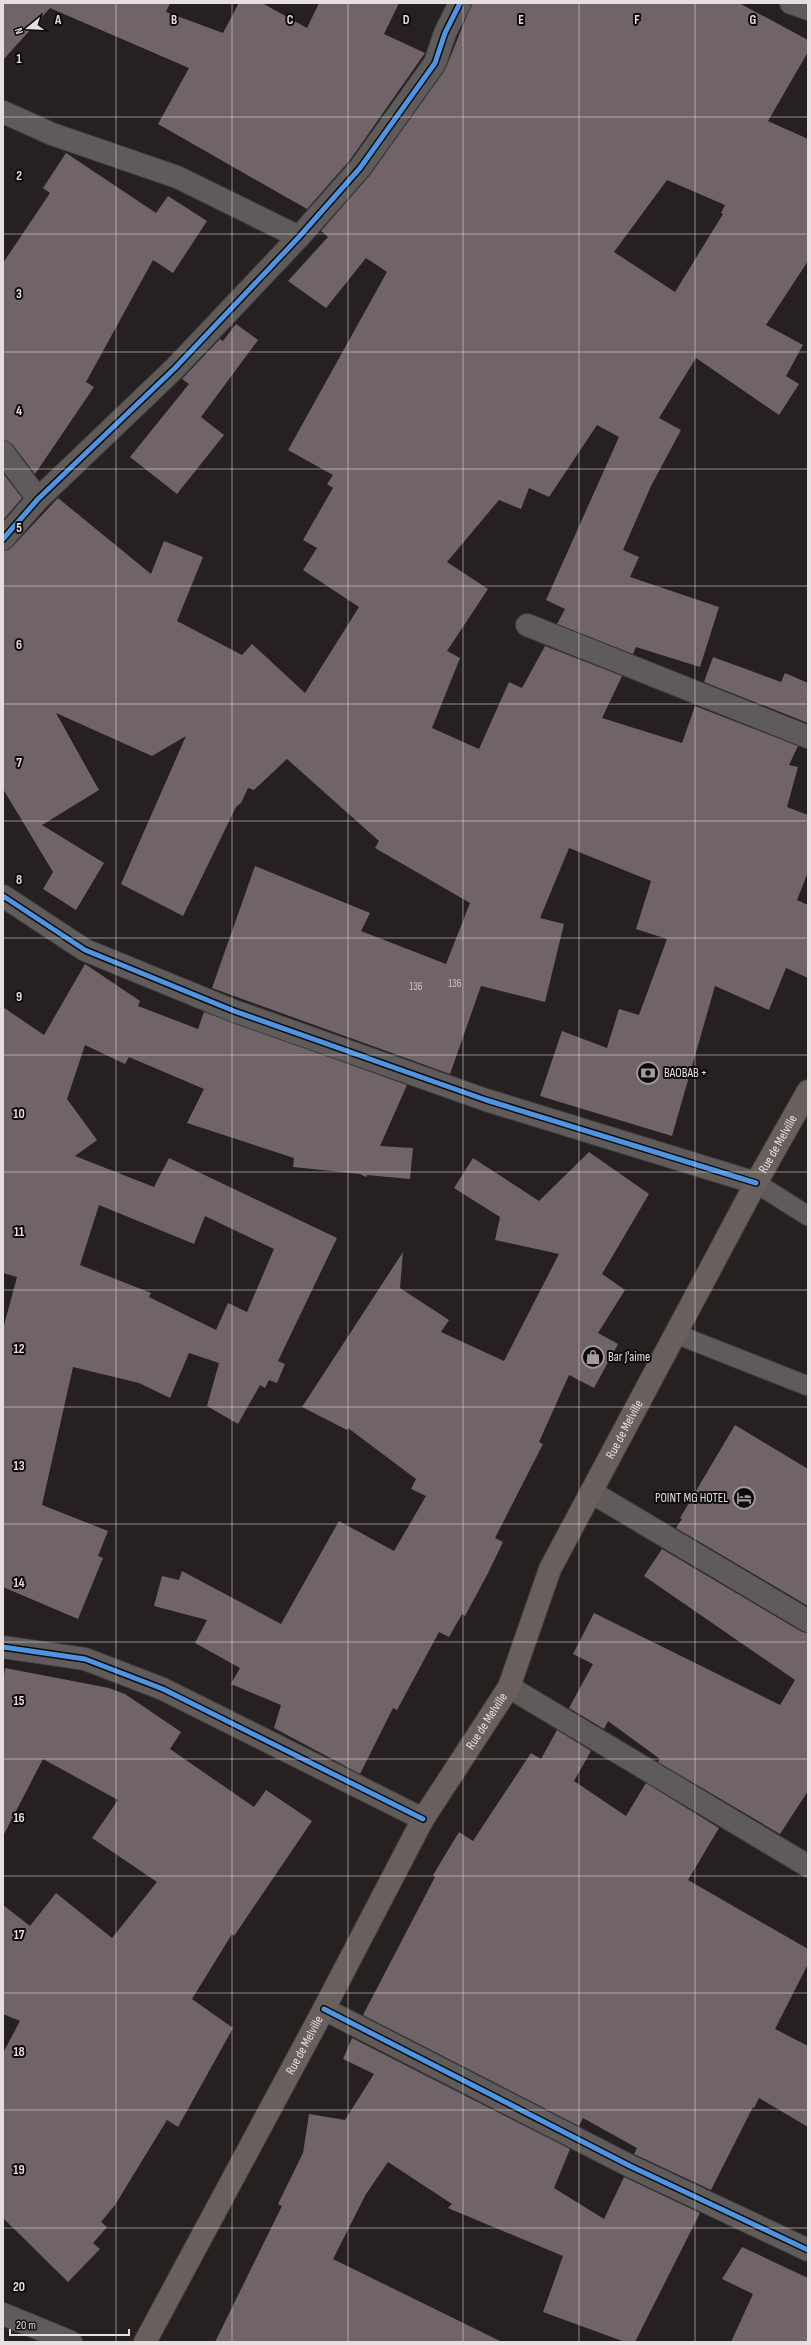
<svg xmlns="http://www.w3.org/2000/svg" width="811" height="2345" viewBox="0 0 811 2345" font-family="'Sofia Sans Condensed',sans-serif">
	<rect width="100%" height="100%" fill="#262120"/>
	<!-- building -->
	<g fill="#716468" fill-rule="evenodd">
		<polygon points="3,3 170,3 166,12 223,33 239,3 262,3 307,28 319,3 399,3 384,34 425,53 350,160 307,209 158,124 189,68 50,8 3,60"/>
		<path d="M472,3H739L808,40V52L768,121L808,139V261L766,325L803,345L786,376L799,384L779,415L696,358L659,418L681,430L651,486L623,550L639,557L630,577L719,607L700,667L636,647L633,654L557,624L565,609L546,600L619,437L597,425L549,497L529,488L521,509L499,500L447,562L488,589L447,651L460,658L432,728L479,749L509,682L522,688L545,646L622,676L602,718L682,743L695,706L798,746L789,765L798,767L787,807L808,815V872L797,900L808,905V978L786,968L769,1010L715,986L672,1136L540,1096L562,1031L607,1048L619,1009L639,1015L667,939L636,929L651,881L569,848L540,918L564,924L545,1002L481,986L450,1074L212,988L255,866L370,913L361,931L446,964L470,903L375,848L379,841L287,759L254,790L248,788L241,803L236,807L183,916L121,884L186,736L152,756L56,713L99,790L42,825L104,863L76,910L43,889L53,872L3,789V551L12,547L58,498L151,574L164,541L203,557L177,621L242,655L252,644L305,693L359,607L303,570L317,548L303,540L333,488L327,484L333,475L288,450L387,272L366,258L326,308L288,281L328,237L321,231L370,175L445,70ZM667,180L725,205L721,213L723,214L675,292L614,252Z"/>
		<polygon points="66,153 156,213 168,196 207,221 173,273 153,260 86,382 94,387 35,474 13,445 3,440 3,263 50,193 43,188"/>
		<polygon points="236,324 258,340 201,417 224,435 177,494 130,457 189,384 182,379 220,339 223,341"/>
		<polygon points="3,473 22,498 3,520"/>
		<polygon points="713,657 781,682 785,673 808,683 808,723 704,682"/>
		<path d="M85,964L140,1001L138,1006L198,1029L204,1012L407,1085L380,1146L413,1148L410,1179L367,1175L366,1177L360,1174L293,1167L294,1158L187,1123L204,1089L129,1057L125,1064L85,1045L67,1099L97,1140L75,1156L154,1187L169,1158L337,1238L278,1361L285,1364L277,1383L269,1380L265,1388L260,1385L238,1424L207,1406L219,1363L189,1353L170,1398L139,1383L73,1367L42,1505L108,1531L98,1556L103,1558L78,1619L3,1587V1329L17,1277L3,1273V1007L44,1035ZM99,1205L194,1244L205,1216L274,1249L247,1312L228,1303L216,1330L149,1297L151,1293L80,1265Z"/>
		<polygon points="589,1152 649,1194 602,1274 625,1290 598,1333 618,1344 594,1388 569,1375 539,1442 543,1444 495,1538 503,1542 487,1575 465,1616 462,1614 449,1637 439,1632 397,1710 393,1708 360,1774 274,1728 281,1705 231,1684 240,1668 195,1643 207,1620 154,1606 162,1576 179,1580 182,1571 281,1624 339,1521 394,1551 426,1496 411,1489 416,1479 348,1428 347,1430 302,1407 403,1252 400,1288 449,1320 441,1332 504,1361 559,1254 495,1240 500,1217 454,1188 473,1158 539,1201"/>
		<polygon points="735,1425 808,1469 808,1606 676,1528 682,1519 680,1518"/>
		<polygon points="662,1549 802,1632 808,1633 808,1791 780,1834 658,1762 660,1759 608,1721 604,1729 569,1708 593,1664 573,1654 594,1613 780,1705 795,1680 644,1576"/>
		<polygon points="5,1668 109,1688 125,1694 181,1732 170,1749 254,1807 266,1790 312,1821 234,1936 232,1934 192,1999 233,2028 178,2127 167,2120 115,2205 101,2222 107,2227 93,2243 100,2249 68,2282 3,2218 3,2053 20,2021 3,2014 3,1905 30,1926 56,1893 112,1938 157,1882 92,1838 118,1800 43,1759 3,1836 3,1685"/>
		<polygon points="557,1730 591,1751 574,1781 626,1816 646,1783 719,1828 688,1880 808,1949 808,1964 775,2029 808,2046 808,2127 759,2098 754,2108 753,2107 711,2190 634,2154 637,2148 583,2118 579,2126 363,2015 435,1877 433,1875 459,1832 473,1841 531,1753 541,1759"/>
		<polygon points="352,2038 570,2149 554,2188 604,2219 624,2177 700,2213 635,2342 625,2342 543,2312 563,2256 448,2208 452,2204 388,2162 366,2194 333,2259 502,2342 215,2342 282,2206 278,2204 303,2153 309,2114 345,2120 374,2074 343,2059"/>
		<polygon points="742,2247 808,2278 808,2342 731,2342 753,2294 722,2279"/>
	</g>
	<g fill="none" stroke-linecap="round" stroke-linejoin="round">
		<!-- service casing -->
		<g stroke="#423d3d" stroke-width="21">
			<g id="service">
				<polyline points="756,1183 808,1216"/>
				<polyline points="676,1334 808,1386"/>
			</g>
		</g>
		<!-- minor casing -->
		<g stroke="#423d3d" stroke-width="24">
			<g id="minor">
				<polyline points="791,3 808,9"/>
				<polyline points="3,112 52,134 177,177 299,237"/>
				<polyline points="3,452 38,499"/>
				<polyline points="3,539 38,499 175,368 299,237 360,168 435,63 445,33 460,3"/>
				<polyline points="527,625 808,737"/>
				<polyline points="3,896 85,950 234,1011 486,1100 756,1183"/>
				<polyline points="591,1492 808,1621"/>
				<polyline points="3,1647 85,1659 163,1689 423,1819"/>
				<polyline points="509,1687 808,1866"/>
				<polyline points="324,2009 630,2166 808,2250"/>
			</g>
		</g>
		<!-- secondary casing -->
		<g stroke="#423d3d" stroke-width="24">
			<polyline id="secondary" points="3,2314 71,2342"/>
		</g>
		<!-- primary casing -->
		<g stroke="#423d3d" stroke-width="24">
			<g id="primary">
				<path id="s1" d="M145,2342L324,2009L423,1819L509,1687L550,1569L756,1183L808,1091"/>
			</g>
		</g>
		<!-- service -->
		<use href="#service" stroke="#5f5b5b" stroke-width="19"/>
		<!-- minor -->
		<use href="#minor" stroke="#5f5b5b" stroke-width="22"/>
		<!-- secondary -->
		<use href="#secondary" stroke="#5f5b5b" stroke-width="22"/>
		<!-- primary -->
		<use href="#primary" stroke="#69605d" stroke-width="22"/>
		<!-- cycleway casing -->
		<g stroke="#0e0a0a" stroke-width="8">
			<g id="cycleway">
				<polyline points="3,539 38,499 175,368 299,237 360,168 435,63 445,33 460,3"/>
				<polyline points="3,896 85,950 234,1011 486,1100 756,1183"/>
				<polyline points="3,1647 85,1659 163,1689 423,1819"/>
				<polyline points="324,2009 630,2166 808,2250"/>
			</g>
		</g>
		<!-- cycleway -->
		<use href="#cycleway" stroke="#4d94e3" stroke-width="5"/>
	</g>
	<!-- grid -->
	<path fill="none" stroke="#e6dfdf" stroke-width="1" stroke-opacity="0.55" d="M116,3V2342M232,3V2342M348,3V2342M463,3V2342M579,3V2342M695,3V2342M3,117H808M3,234H808M3,352H808M3,469H808M3,586H808M3,704H808M3,821H808M3,938H808M3,1055H808M3,1172H808M3,1290H808M3,1407H808M3,1524H808M3,1642H808M3,1759H808M3,1876H808M3,1993H808M3,2110H808M3,2228H808"/>
	<!-- icons -->
	<defs>
		<g id="bank-ring" transform="scale(1.15)"><circle r="9.5" fill="#0e0a0a" stroke="#a39c9c" stroke-width="1.5"/><path d="M-6-4H6V4H-6ZM0-2.3a2.3 2.3 0 1 0 0 4.6a2.3 2.3 0 1 0 0-4.6Z" fill="#a39c9c"/></g>
		<g id="shop-ring" transform="scale(1.15)"><circle r="9.5" fill="#0e0a0a" stroke="#a39c9c" stroke-width="1.5"/><path d="M-5-2.5h2.3a2.7 3.5 0 0 1 5.4 0H5L5.5 6h-11ZM-1.5-2.5h3a1.5 2.3 0 0 0-3 0Z" fill="#a39c9c"/></g>
		<g id="hotel-ring" transform="scale(1.15)"><circle r="9.5" fill="#0e0a0a" stroke="#a39c9c" stroke-width="1.5"/><path d="M-6-4.5h1.5V1H6V5H4.5V3h-9V5H-6ZM-4 0a1.8 1.8 0 1 1 3.6 0ZM.5 0V-2.5h3Q6-2.5 6 0Z" fill="#a39c9c"/></g>
	</defs>
	<g fill-rule="evenodd">
		<use href="#bank-ring" x="648" y="1073"/>
		<use href="#shop-ring" x="593" y="1357"/>
		<use href="#hotel-ring" x="744" y="1498"/>
	</g>
	<g text-anchor="middle" dominant-baseline="central" stroke-width="4" stroke-linejoin="round" paint-order="stroke">
		<!-- number labels -->
		<g font-size="11" fill="#c9c0c1">
			<text x="455" y="983">136</text>
			<text x="416" y="986">136</text>
		</g>
		<!-- poi labels -->
		<g font-size="13" fill="#e6dfdf" stroke="#0e0a0a" text-anchor="start">
			<text x="664" y="1073">BAOBAB +</text>
			<text x="608" y="1357">Bar J'aime</text>
			<text x="728" y="1498" text-anchor="end">POINT MG HOTEL</text>
		</g>
		<!-- street labels -->
		<g font-size="13" fill="#e6dfdf" stroke="#0e0a0a">
			<text stroke="none"><textPath href="#s1" startOffset="1357">Rue de Melville</textPath></text>
			<text stroke="none"><textPath href="#s1" startOffset="1033">Rue de Melville</textPath></text>
			<text stroke="none"><textPath href="#s1" startOffset="709">Rue de Melville</textPath></text>
			<text stroke="none"><textPath href="#s1" startOffset="337">Rue de Melville</textPath></text>
		</g>
	</g>
	<g font-size="13" text-anchor="middle" font-weight="bold" fill="#e6dfdf" stroke="#0e0a0a" stroke-width="4" stroke-linejoin="round" paint-order="stroke">
		<text x="58" y="24">A</text>
		<text x="174" y="24">B</text>
		<text x="290" y="24">C</text>
		<text x="406" y="24">D</text>
		<text x="521" y="24">E</text>
		<text x="637" y="24">F</text>
		<text x="753" y="24">G</text>
		<text x="19" y="63">1</text>
		<text x="19" y="180">2</text>
		<text x="19" y="298">3</text>
		<text x="19" y="415">4</text>
		<text x="19" y="532">5</text>
		<text x="19" y="649">6</text>
		<text x="19" y="767">7</text>
		<text x="19" y="884">8</text>
		<text x="19" y="1001">9</text>
		<text x="19" y="1118">10</text>
		<text x="19" y="1236">11</text>
		<text x="19" y="1353">12</text>
		<text x="19" y="1470">13</text>
		<text x="19" y="1587">14</text>
		<text x="19" y="1705">15</text>
		<text x="19" y="1822">16</text>
		<text x="19" y="1939">17</text>
		<text x="19" y="2056">18</text>
		<text x="19" y="2174">19</text>
		<text x="19" y="2291">20</text>
	</g>
	<!-- border -->
	<rect width="811" height="2345" fill="none" stroke="#e6dfdf" stroke-width="8"/>
	<!-- north arrow -->
	<g transform="translate(28 28) rotate(252)" stroke="#0e0a0a" stroke-width="3" paint-order="stroke">
	<path d="M0-3L7 15L0 10L-7 15Z" fill="#e6dfdf"/>
	<text y="-6" font-size="11" font-weight="bold" text-anchor="middle" fill="#e6dfdf">N</text>
	</g>
	<!-- scale -->
	<path d="M10 2329v6h119v-6" fill="none" stroke="#e6dfdf" stroke-width="2"/>
	<text x="16" y="2329" font-size="12" fill="#e6dfdf" stroke="#0e0a0a" stroke-width="3" paint-order="stroke">20 m</text>
</svg>
